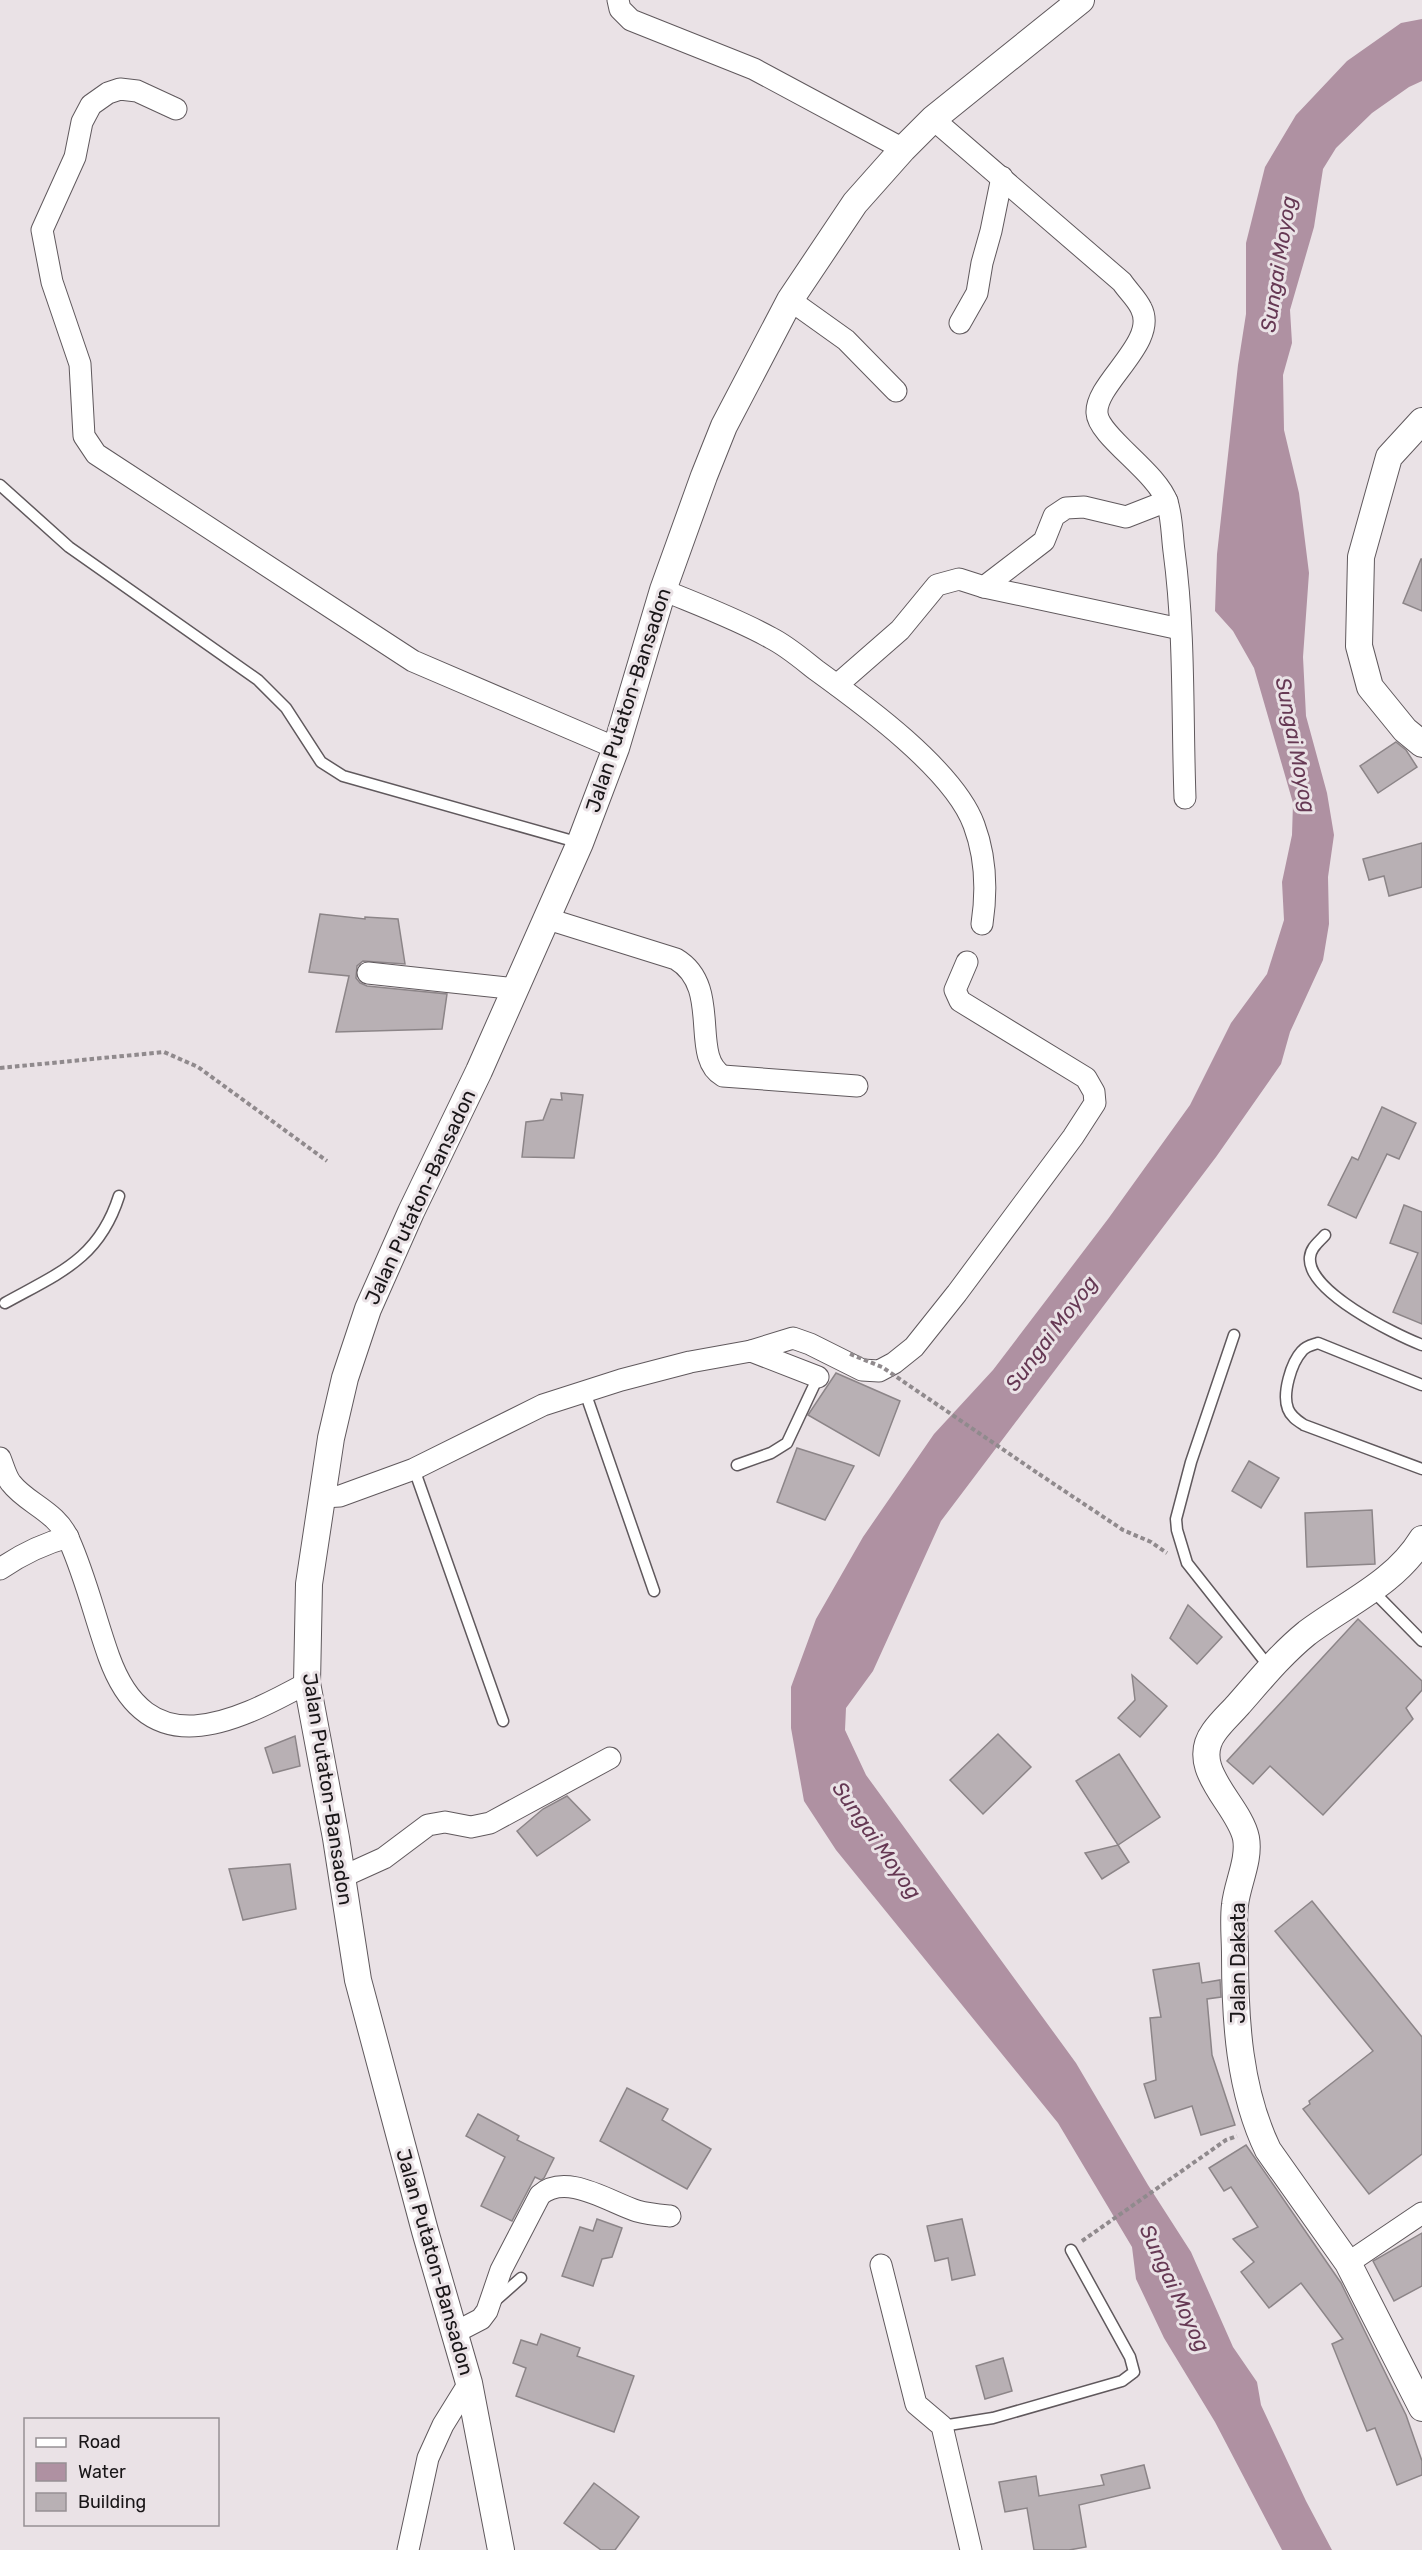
<svg xmlns="http://www.w3.org/2000/svg" width="1422" height="2550" viewBox="0 0 1422 2550" font-family="Rubik,sans-serif">
	<rect width="100%" height="100%" fill="#eae2e6"/>
	<!-- water -->
	<polygon fill="#af91a2" points="1422,19 1422,81 1409,87 1372,113 1336,148 1323,169 1314,227 1290,310 1292,343 1283,375 1284,430 1299,493 1309,573 1303,657 1306,716 1327,793 1334,835 1328,877 1329,924 1323,960 1290,1032 1281,1064 1216,1157 941,1521 873,1671 846,1708 845,1730 866,1775 1076,2063 1148,2185 1191,2252 1233,2347 1257,2382 1261,2405 1306,2501 1332,2550 1282,2550 1215,2422 1164,2338 1136,2279 1132,2247 1058,2123 836,1850 804,1801 791,1728 791,1687 816,1619 863,1537 934,1434 993,1370 1108,1219 1190,1105 1231,1023 1267,974 1284,920 1282,882 1292,835 1293,803 1254,668 1233,631 1215,611 1217,554 1238,365 1246,314 1246,243 1265,167 1296,115 1347,61 1401,23"/>
	<!-- building -->
	<g fill="#b8b0b4" stroke="#8c8588" stroke-width="1.5">
		<polygon points="1421,559 1422,559 1422,611 1403,603"/>
		<polygon points="1396,742 1406,750 1417,767 1378,793 1360,766"/>
		<polygon points="1422,843 1422,887 1389,896 1384,876 1369,880 1363,859"/>
		<polygon points="320,914 365,919 365,917 398,919 405,964 363,961 357,966 356,978 360,983 367,986 447,994 442,1029 336,1032 349,976 309,972"/>
		<polygon points="561,1093 583,1095 574,1158 522,1157 526,1122 543,1120 551,1099 562,1100"/>
		<polygon points="1382,1107 1416,1123 1399,1159 1387,1154 1356,1218 1328,1205 1352,1157 1358,1160"/>
		<polygon points="1404,1205 1422,1212 1422,1324 1393,1312 1418,1253 1390,1243"/>
		<polygon points="836,1373 900,1401 879,1456 808,1415"/>
		<polygon points="797,1448 854,1466 825,1520 777,1502"/>
		<polygon points="1249,1461 1279,1478 1261,1508 1232,1491"/>
		<polygon points="1372,1510 1375,1564 1307,1567 1305,1513"/>
		<polygon points="1188,1605 1222,1637 1197,1664 1170,1638"/>
		<polygon points="1358,1619 1422,1681 1422,1690 1406,1708 1413,1719 1323,1815 1270,1766 1253,1784 1227,1761"/>
		<polygon points="1132,1675 1167,1706 1140,1737 1118,1718 1135,1700"/>
		<polygon points="998,1734 1031,1767 983,1814 950,1780"/>
		<polygon points="295,1736 300,1766 273,1773 265,1748"/>
		<polygon points="1119,1754 1160,1817 1118,1845 1076,1781"/>
		<polygon points="567,1796 590,1820 537,1856 517,1831 543,1809"/>
		<polygon points="1118,1845 1129,1862 1102,1879 1085,1853"/>
		<polygon points="290,1864 296,1909 243,1920 229,1869"/>
		<polygon points="1312,1901 1422,2037 1422,2154 1369,2194 1303,2109 1310,2104 1309,2101 1373,2051 1275,1931"/>
		<polygon points="1199,1963 1202,1983 1220,1980 1221,1997 1207,1999 1212,2055 1235,2125 1201,2135 1192,2106 1155,2118 1144,2084 1156,2080 1150,2018 1161,2017 1153,1970"/>
		<polygon points="627,2088 668,2109 662,2120 711,2149 687,2189 600,2141"/>
		<polygon points="478,2114 519,2136 517,2140 554,2158 544,2178 541,2180 535,2177 512,2221 481,2206 505,2157 466,2136"/>
		<polygon points="1246,2145 1341,2283 1406,2415 1422,2461 1422,2475 1397,2485 1375,2428 1367,2431 1332,2344 1343,2339 1301,2283 1269,2308 1241,2272 1254,2262 1233,2239 1258,2227 1231,2187 1224,2191 1209,2168"/>
		<polygon points="597,2219 622,2228 612,2257 602,2259 593,2286 562,2276 580,2227 593,2231"/>
		<polygon points="962,2219 975,2275 952,2280 948,2258 935,2261 927,2226"/>
		<polygon points="1422,2233 1422,2286 1394,2301 1373,2261"/>
		<polygon points="541,2334 580,2348 577,2356 634,2376 614,2432 516,2396 526,2368 513,2363 521,2340 537,2345"/>
		<polygon points="1003,2358 1012,2391 985,2399 976,2366"/>
		<polygon points="1144,2465 1150,2488 1079,2505 1086,2547 1069,2550 1034,2550 1027,2508 1005,2512 999,2482 1036,2476 1039,2496 1104,2485 1101,2475"/>
		<polygon points="594,2483 639,2517 615,2550 601,2550 564,2523"/>
	</g>
	<g fill="none" stroke-linecap="round" stroke-linejoin="round">
		<!-- service casing -->
		<g stroke="#60595d" stroke-width="13">
			<g id="service">
				<polyline points="0,485 69,547 258,680 286,708 321,762 343,776 580,843"/>
				<path d="M1325,1235C1319,1242 1311,1247 1310,1257C1306,1291 1394,1334 1422,1345"/>
				<path d="M5,1303C59,1273 99,1259 119,1196"/>
				<polyline points="1234,1335 1191,1462 1176,1519 1177,1530 1187,1563 1270,1668"/>
				<path d="M1422,1385L1318,1343C1312,1345 1306,1346 1302,1351C1291,1363 1282,1394 1288,1409C1291,1417 1298,1421 1304,1425L1422,1469"/>
				<polyline points="585,1392 654,1591"/>
				<polyline points="737,1465 771,1453 787,1443 818,1377"/>
				<polyline points="414,1469 503,1721"/>
				<polyline points="1372,1590 1422,1641"/>
				<polyline points="495,2301 521,2278"/>
				<polyline points="942,2426 993,2418 1122,2381 1134,2372 1130,2357 1071,2250"/>
			</g>
		</g>
		<!-- minor casing -->
		<g stroke="#60595d" stroke-width="23">
			<g id="minor">
				<polyline points="618,0 620,9 631,20 754,69 903,149"/>
				<polyline points="176,109 137,91 120,89 108,93 91,105 82,122 75,157 42,230 52,282 80,364 84,436 96,454 413,661 616,748"/>
				<path d="M933,119L1122,282C1128,291 1137,299 1141,308C1159,342 1095,383 1097,413C1098,436 1157,472 1167,502C1172,516 1172,536 1174,551C1185,633 1182,716 1185,798"/>
				<polyline points="790,300 846,340 896,391"/>
				<polyline points="960,323 977,293 982,263 991,231 1002,177"/>
				<polyline points="984,587 1044,541 1054,516 1066,508 1084,507 1126,517 1167,501"/>
				<path d="M663,590C699,605 737,619 771,638C787,646 802,659 816,670C863,704 954,770 974,825C986,857 987,891 982,924"/>
				<polyline points="837,685 900,630 937,585 959,579 984,587 1180,629"/>
				<path d="M548,919L676,959C723,987 689,1057 723,1076L857,1086"/>
				<polyline points="368,973 517,989"/>
				<polyline points="751,1351 793,1338 810,1344 862,1370 879,1371 894,1363 914,1347 957,1293 1073,1137 1095,1103 1094,1092 1086,1078 960,1001 955,990 967,962"/>
				<path d="M0,1458C3,1465 6,1477 11,1483C27,1504 57,1511 69,1540C86,1578 95,1618 109,1657C148,1765 232,1724 307,1683"/>
				<polyline points="323,1497 340,1496 414,1469 543,1405 621,1380 690,1362 751,1351 818,1377"/>
				<path d="M0,1569C22,1554 42,1544 68,1537"/>
				<polyline points="342,1877 384,1858 428,1825 445,1822 471,1827 490,1823 610,1758"/>
				<polyline points="1348,2263 1422,2213"/>
				<polyline points="881,2265 916,2404 942,2426 971,2550"/>
				<path d="M454,2333L481,2319L487,2311L501,2270L540,2195C566,2172 609,2202 637,2211C647,2214 659,2215 670,2216"/>
				<polyline points="408,2550 428,2458 443,2425 469,2383"/>
			</g>
		</g>
		<!-- tertiary casing -->
		<g stroke="#60595d" stroke-width="28">
			<g id="tertiary">
				<polyline points="1422,421 1389,457 1361,557 1359,646 1370,687 1405,730 1422,744"/>
				<path d="M1422,1539C1395,1583 1347,1603 1307,1633C1281,1654 1260,1680 1238,1705C1230,1714 1221,1722 1214,1732C1187,1769 1239,1804 1246,1838C1250,1860 1237,1884 1235,1905C1233,1921 1235,1938 1235,1955C1235,2020 1239,2090 1268,2150L1348,2263L1422,2408"/>
				<polyline points="501,2550 469,2383 425,2231 358,1980 336,1838 307,1683 309,1584 331,1438 345,1378 368,1309 411,1212 479,1071 580,843 616,748 663,590 704,476 724,426 790,300 855,203 903,149 933,119 1081,0"/>
			</g>
		</g>
		<!-- path -->
		<g stroke="#908a8d" stroke-width="4" stroke-dasharray="4.5 3" stroke-linecap="butt">
			<polyline points="0,1068 164,1052 198,1067 327,1161"/>
			<polyline points="1039,1474 1123,1530 1151,1542 1167,1553"/>
			<polyline points="1082,2241 1226,2140 1237,2136"/>
		</g>
		<!-- service -->
		<use href="#service" stroke="#fff" stroke-width="10"/>
		<!-- minor -->
		<use href="#minor" stroke="#fff" stroke-width="21"/>
		<!-- tertiary -->
		<use href="#tertiary" stroke="#fff" stroke-width="26"/>
		<!-- path-bridge -->
		<polyline stroke="#908a8d" stroke-width="4" stroke-dasharray="4.5 3" stroke-linecap="butt" points="850,1354 882,1367 1039,1474"/>
	</g>
	<g text-anchor="middle" dominant-baseline="central" stroke-width="6" stroke-linejoin="round" paint-order="stroke">
		<!-- street labels -->
		<g font-size="20" fill="#191618" stroke="#eae2e6">
			<text transform="translate(628 700) rotate(-72)">Jalan Putaton-Bansadon</text>
			<text transform="translate(420 1197) rotate(-65)">Jalan Putaton-Bansadon</text>
			<text transform="translate(328 1789) rotate(81)">Jalan Putaton-Bansadon</text>
			<text transform="translate(1238 1963) rotate(-90)">Jalan Dakata</text>
			<text transform="translate(435 2262) rotate(74)">Jalan Putaton-Bansadon</text>
		</g>
		<!-- water labels -->
		<g font-size="21" font-style="italic" fill="#663954" stroke="#eae2e6">
			<text transform="translate(1278 264) rotate(-81)">Sungai Moyog</text>
			<text transform="translate(1296 745) rotate(79)">Sungai Moyog</text>
			<text transform="translate(1051 1333) rotate(-53)">Sungai Moyog</text>
			<text transform="translate(877 1840) rotate(55)">Sungai Moyog</text>
			<text transform="translate(1175 2288) rotate(65)">Sungai Moyog</text>
		</g>
	</g>
	<!-- legend -->
	<rect x="24" y="2418" width="195" height="108" fill="#eae2e6" stroke="#969094" stroke-width="1.5"/>
	<rect x="36" y="2438" width="30" height="9" fill="#ffffff" stroke="#969094" stroke-width="1.5"/>
	<text x="78" y="2448" font-size="18" fill="#191618">Road</text>
	<rect x="36" y="2463" width="30" height="18" fill="#af91a2" stroke="#969094" stroke-width="1.5"/>
	<text x="78" y="2478" font-size="18" fill="#191618">Water</text>
	<rect x="36" y="2493" width="30" height="18" fill="#b8b0b4" stroke="#969094" stroke-width="1.5"/>
	<text x="78" y="2508" font-size="18" fill="#191618">Building</text>
</svg>
